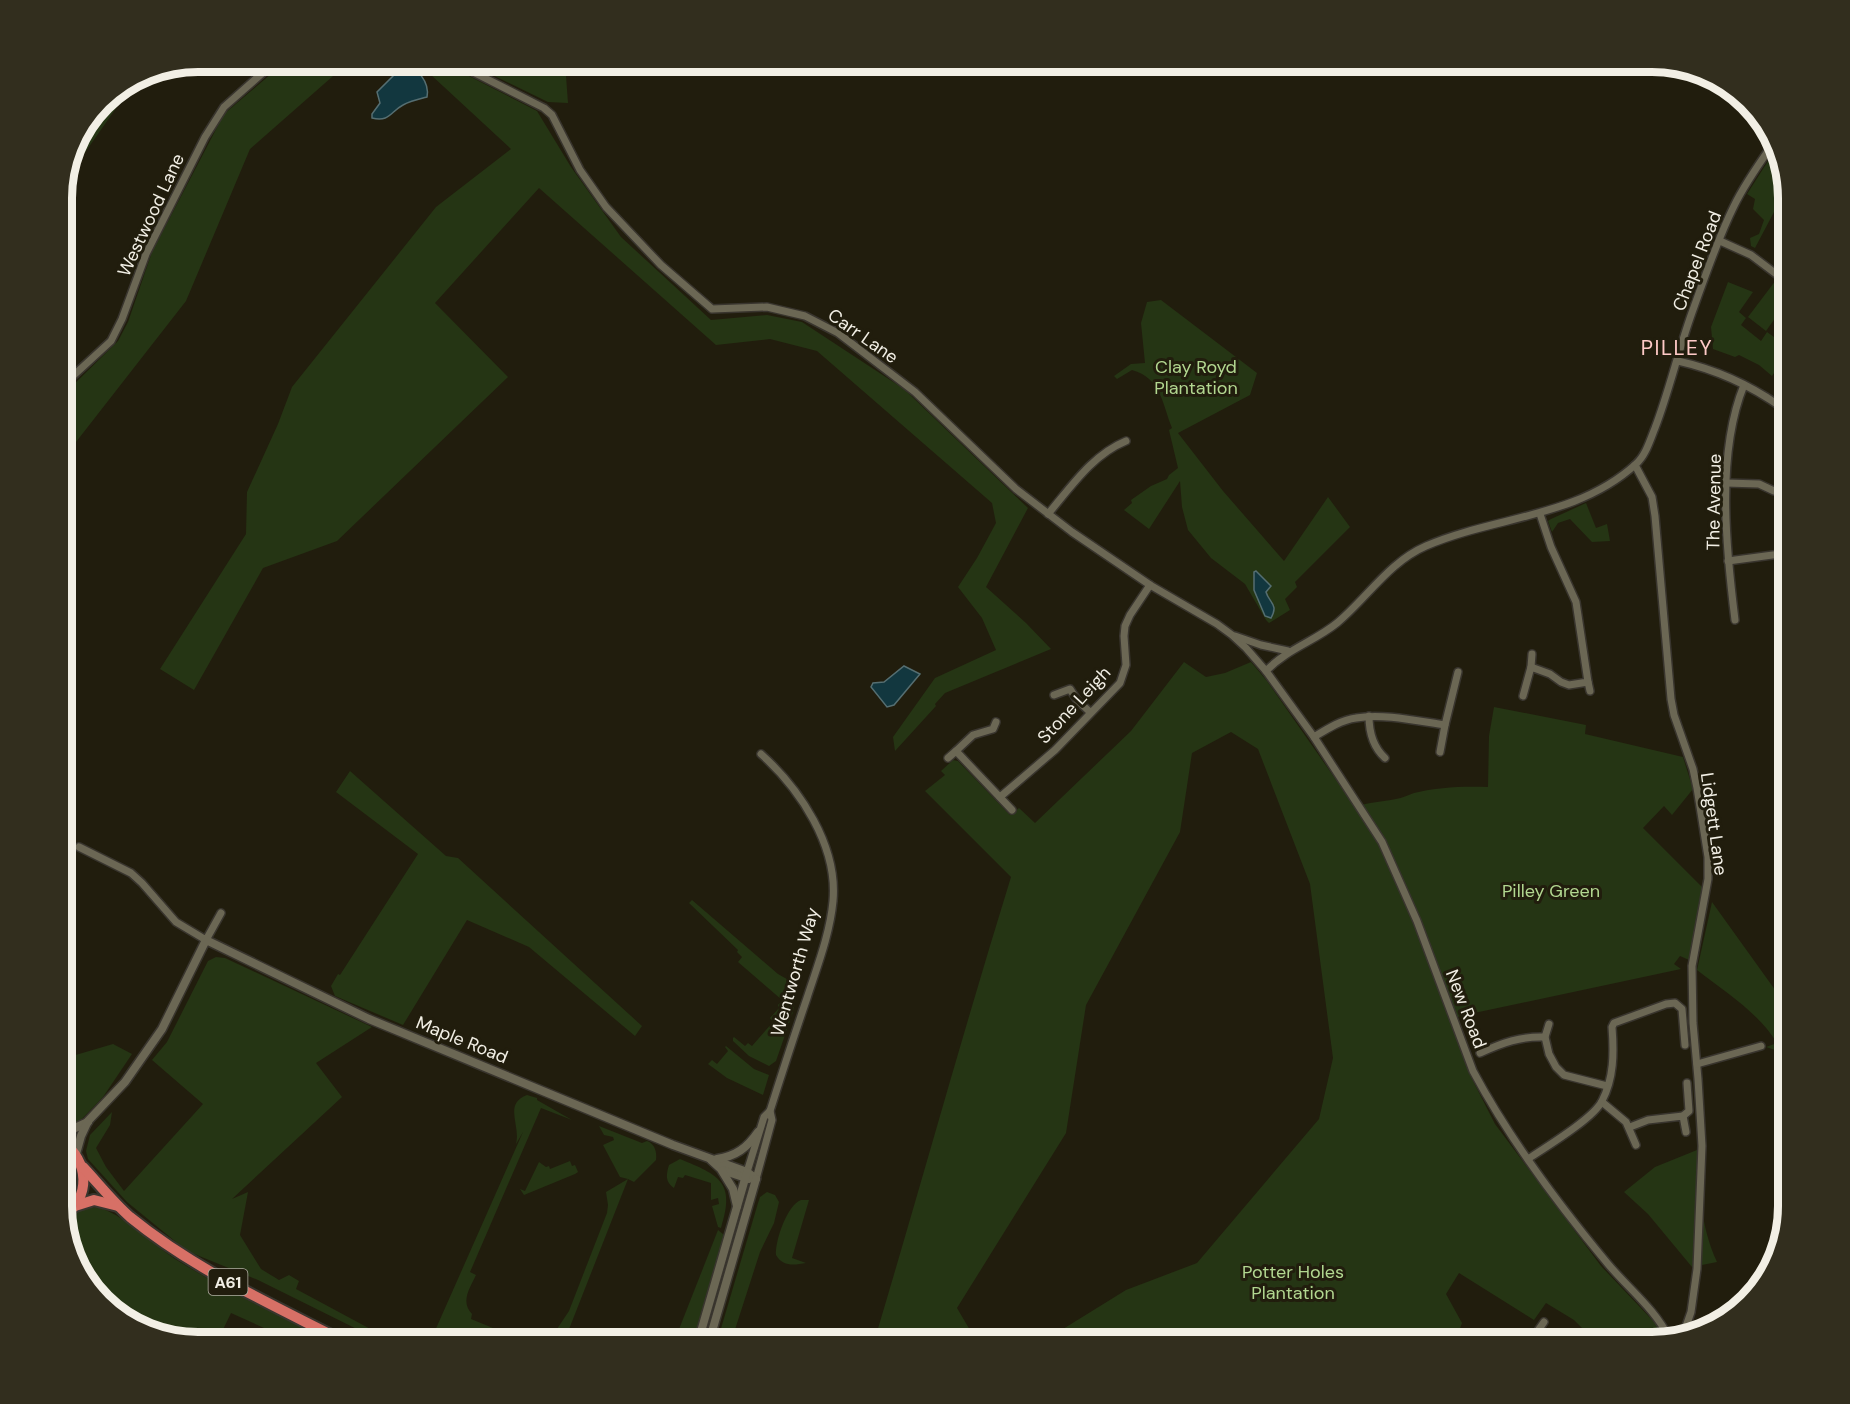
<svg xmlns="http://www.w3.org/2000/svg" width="1850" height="1404" viewBox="0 0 1850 1404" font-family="'DM Sans',sans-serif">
	<rect width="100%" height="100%" fill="#211d0d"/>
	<!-- green -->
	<g fill="#253514">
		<polygon points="285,62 349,62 250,149 186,301 62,460 62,396 118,341 128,322 152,252 224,114"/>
		<polygon points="417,62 457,62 469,76 537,111 571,167 621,237 711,320 767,315 802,322 904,389 1028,508 986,587 1026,623 1051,649 945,693 935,704 936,706 895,751 893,737 935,678 996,650 982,618 958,587 977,558 996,523 992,503 817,351 770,339 716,345 539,188 435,303 508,377 337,541 263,568 194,690 160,669 246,534 247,492 278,424 292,387 436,207 511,149"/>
		<polygon points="473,62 565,62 568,103 548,102 478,68"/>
		<polygon points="138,77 74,168 65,175 75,138 108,96"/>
		<polygon points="1777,147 1788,198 1788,222 1774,212 1755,248 1751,246 1750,238 1759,234 1764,220 1753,209 1755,199 1747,194"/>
		<polygon points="1776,280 1788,290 1788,300 1766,331 1748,317"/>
		<polygon points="1728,282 1753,292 1739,312 1746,318 1741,325 1761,341 1767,332 1774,337 1788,318 1788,348 1774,367 1776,370 1772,376 1759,365 1739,355 1735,357 1713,349 1711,327"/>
		<path d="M1161,300L1257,373L1250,395L1178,433L1223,491L1284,561L1328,497L1350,527L1295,582L1297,587L1285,599L1290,610L1269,623L1266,620L1245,584L1211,558L1188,530L1182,507L1180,481L1149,529L1124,510L1132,503L1131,500L1151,486L1167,479L1169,475L1178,468L1169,430L1172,428C1162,403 1161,378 1132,370L1117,379L1114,376L1131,364L1145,363L1141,323L1147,302Z"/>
		<polygon points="1586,503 1596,528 1607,524 1610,541 1592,542 1570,519 1558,523 1552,532 1548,521 1551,519"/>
		<path d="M1184,662L1206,677L1225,673L1251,662L1267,681L1355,807C1369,802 1382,802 1396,799C1402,798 1408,795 1414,793C1438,787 1463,786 1488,787L1489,736L1494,707L1586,725L1585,734L1683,757L1693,789L1672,815L1664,806L1643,828L1703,888L1689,960L1680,956L1674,964L1681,969L1460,1016L1451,1021L1469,1073L1495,1124L1601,1266L1657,1325L1665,1340L1652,1342H1596L1574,1320L1546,1303L1534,1320L1459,1273L1446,1294L1462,1323L1455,1342H1042L1126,1290L1197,1263L1319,1119L1333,1058L1310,884L1258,749L1231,732L1192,753L1180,832L1086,1005L1066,1133L957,1308L977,1342H874C920,1188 963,1032 1011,877L925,791L945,775L941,771L953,760L958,761L1010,815L1019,808L1035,823L1131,731Z"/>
		<polygon points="350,771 446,856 458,858 642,1026 635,1036 529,947 467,920 403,1025 335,996 331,986 338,974 340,975 418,854 336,792"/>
		<polygon points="692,900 778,974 792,982 798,989 793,1012 776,1061 769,1066 749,1056 733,1041 733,1038 734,1037 745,1046 748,1043 752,1046 773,1022 770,1018 779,1008 778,1005 782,1000 738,962 742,957 737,952 738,950 689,903"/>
		<path d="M1712,902L1788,1008V1058L1781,1052L1766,1047L1777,1043C1758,1012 1725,992 1697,970Z"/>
		<polygon points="216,957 225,958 372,1027 316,1063 342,1097 232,1199 248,1192 240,1235 261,1269 279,1280 289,1275 299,1281 296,1289 389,1339 399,1342 383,1342 258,1280 187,1251 127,1202 88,1159 86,1151 90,1135 112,1112 110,1125 96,1148 106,1167 124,1191 203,1104 152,1060 167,1042 208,961"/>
		<polygon points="113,1044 132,1054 103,1097 79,1122 62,1127 62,1059"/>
		<polygon points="726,1046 754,1069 769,1075 763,1095 727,1078 708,1064 712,1060 717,1064 728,1051 725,1047"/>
		<path d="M527,1095L537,1098V1100L572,1120L541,1108L470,1272L476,1275C470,1288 460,1302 472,1314L471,1319L527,1342H430L523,1132L516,1144C521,1125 503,1104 527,1095Z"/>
		<path d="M599,1126L642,1143L647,1141C655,1144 657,1152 656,1160L634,1182L628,1179L564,1342H530L544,1340L554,1333L557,1335L560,1331L557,1329L569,1311L607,1213L608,1205L606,1192L628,1179L620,1177L603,1145L614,1140L613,1137L604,1135Z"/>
		<path d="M1697,1150C1700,1190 1700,1225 1717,1262L1692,1267L1648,1214L1624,1192L1655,1167Z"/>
		<path d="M62,1154C79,1169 76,1190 62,1205Z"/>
		<path d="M680,1159C719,1175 736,1182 721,1228L718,1227L712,1206L719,1204L718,1198L711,1200V1183L685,1175L683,1178L678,1177L674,1188C665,1182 666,1175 669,1165Z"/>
		<polygon points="570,1161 572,1166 575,1165 578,1172 575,1174 524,1195 520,1189 525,1191 539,1162 546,1167 549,1166 550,1169"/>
		<polygon points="767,1192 775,1195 779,1202 774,1223 760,1252 731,1342 717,1342 758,1203 760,1197"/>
		<path d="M801,1200H809L792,1258L806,1263C794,1265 783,1267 776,1255C775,1241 787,1205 801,1200Z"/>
		<path d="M96,1207C122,1212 155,1247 180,1262C229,1292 280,1316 331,1342H295L231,1313L217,1342H198L115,1314L76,1267L65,1228L78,1211Z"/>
		<polygon points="718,1230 724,1235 693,1342 674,1342"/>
	</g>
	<!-- water -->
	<g fill="#12373f" stroke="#556e71" stroke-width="1.5">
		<path d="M404,62C417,69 430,81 427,97C419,99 410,101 403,105C390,112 390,122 372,118V114L380,103L377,92L393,76L397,66Z"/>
		<path d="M1256,571L1271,586L1266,592C1269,603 1279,604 1271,618L1265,616L1254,590V572Z"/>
		<polygon points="904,666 920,674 894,705 887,707 871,687 873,683 884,682"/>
	</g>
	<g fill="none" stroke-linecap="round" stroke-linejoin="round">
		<!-- minor casing -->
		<g stroke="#39352e" stroke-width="10">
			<g id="minor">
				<path d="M465,62L473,72L544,108L552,115L580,170L606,207L661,265L712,309L767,307L805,316L838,333L915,392L1016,489L1072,532L1150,585L1217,624L1232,635L1246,648L1266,671L1314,737L1382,842L1417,921L1473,1071C1510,1140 1558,1204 1608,1264C1628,1288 1656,1310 1669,1338"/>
				<polyline points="1720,241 1751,255 1788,283"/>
				<path d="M1678,361C1718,370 1756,388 1788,412"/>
				<polyline points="62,386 111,341 122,319 146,254 205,137 224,107 275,62"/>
				<polyline points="1635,465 1652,497 1655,516 1671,699 1674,715 1693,769 1697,788 1708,857 1708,879 1692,966 1693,1023 1698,1079 1702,1146 1697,1269 1691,1312 1683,1335"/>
				<polyline points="1726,483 1759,484 1774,491 1783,487 1788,471"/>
				<path d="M1048,514C1071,487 1092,455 1126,441"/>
				<polyline points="1728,561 1788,553"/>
				<path d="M1735,620C1726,548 1716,454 1744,385"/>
				<polyline points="1235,636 1261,645 1288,651"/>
				<polyline points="1531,667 1532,654"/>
				<path d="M1266,671C1287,649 1315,641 1337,623C1367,598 1389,562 1426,546C1495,516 1577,518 1636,464C1646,455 1650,440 1655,428C1670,389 1679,347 1694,307C1706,274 1718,238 1734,206C1745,183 1761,161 1775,141"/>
				<polyline points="1588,682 1590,691"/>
				<polyline points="1054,695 1070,689 1077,700 1090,712"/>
				<polyline points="1523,696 1531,667 1550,674 1561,682 1569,685 1588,682 1576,602 1551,547 1540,514"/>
				<path d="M1369,716C1369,733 1373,747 1385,758"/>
				<polyline points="1445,725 1458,672"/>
				<path d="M1314,737C1327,729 1341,720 1356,718C1382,713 1418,721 1445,725L1440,752"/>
				<polyline points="956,751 973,735 993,729 996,722"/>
				<polyline points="948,758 956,751 1012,810"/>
				<polyline points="1000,797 1055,750 1120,683 1126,665 1124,636 1125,626 1130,615 1150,585"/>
				<polyline points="79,847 131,873 142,883 176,922 206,940 221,913"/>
				<polyline points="1549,1024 1545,1037 1549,1054 1556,1067 1564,1075 1607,1086"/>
				<path d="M1480,1053C1502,1043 1521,1036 1545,1037"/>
				<polyline points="1697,1064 1761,1046"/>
				<polyline points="1602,1102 1626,1122 1636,1145"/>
				<polyline points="1683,1116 1689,1111 1687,1083"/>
				<polyline points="1630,1127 1648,1120 1683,1116 1686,1132"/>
				<path d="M1528,1159C1546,1147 1594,1118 1602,1101C1614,1078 1614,1053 1612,1027L1614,1023L1666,1004L1675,1003L1682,1009L1685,1045"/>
				<path d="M747,1172L764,1117L770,1111C782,1073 794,1036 807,998C817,967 830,934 833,901C838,846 800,789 761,754"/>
				<polyline points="756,1179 772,1120 770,1111"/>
				<polyline points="1514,1334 1528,1342"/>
				<polyline points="1530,1342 1544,1322"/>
			</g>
		</g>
		<!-- tertiary casing -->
		<g stroke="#39352e" stroke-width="11">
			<g id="tertiary">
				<polyline points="62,1134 88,1122"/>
				<polyline points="76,1154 81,1136 88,1121 125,1082 162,1029 206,940 369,1019 673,1145 747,1172 756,1179"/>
				<path d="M717,1159C736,1156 747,1148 758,1132"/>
				<polyline points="711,1160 722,1170 749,1179"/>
				<polyline points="722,1171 733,1189 737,1206"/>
				<polyline points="698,1342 747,1172"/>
				<polyline points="709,1342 756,1179"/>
			</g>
		</g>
		<!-- trunk casing -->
		<g stroke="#39352e" stroke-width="14">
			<g id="trunk">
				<path d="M62,1142C89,1160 92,1198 62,1217"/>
				<path d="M83,1167C98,1183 113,1202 130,1217C195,1270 271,1304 345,1342"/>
				<polyline points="75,1206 94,1200 118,1206"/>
			</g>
		</g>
		<!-- minor -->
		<use href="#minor" stroke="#6b6754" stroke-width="7"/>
		<!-- tertiary -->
		<use href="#tertiary" stroke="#6b6754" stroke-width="8"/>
		<!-- trunk -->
		<use href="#trunk" stroke="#d77066" stroke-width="10"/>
	</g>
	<g text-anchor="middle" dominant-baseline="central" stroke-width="6" stroke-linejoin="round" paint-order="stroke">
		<!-- shield labels -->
		<rect fill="#211d0d" stroke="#b3b0a4" stroke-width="1.5" x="208.5" y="1269" width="39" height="26" rx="4.5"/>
		<g font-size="16" font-weight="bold" fill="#f2efe5">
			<text x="228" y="1282">A61</text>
		</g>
		<!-- street labels -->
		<g font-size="18" fill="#f2efe5" stroke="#211d0d">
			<text transform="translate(151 215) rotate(-65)">Westwood Lane</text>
			<text transform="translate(1697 261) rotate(-69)">Chapel Road</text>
			<text transform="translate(863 336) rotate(35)">Carr Lane</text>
			<text transform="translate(1714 502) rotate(-89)">The Avenue</text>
			<text transform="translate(1074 705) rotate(-47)">Stone Leigh</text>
			<text transform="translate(1714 824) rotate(82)">Lidgett Lane</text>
			<text transform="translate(795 972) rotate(-74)">Wentworth Way</text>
			<text transform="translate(1466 1009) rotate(69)">New Road</text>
			<text transform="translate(462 1040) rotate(22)">Maple Road</text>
		</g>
		<!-- park labels -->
		<g font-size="18" fill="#b2d790" stroke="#211d0d">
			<text x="1196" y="367">Clay Royd<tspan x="1196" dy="21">Plantation</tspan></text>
			<text x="1551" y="891">Pilley Green</text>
			<text x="1293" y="1272">Potter Holes<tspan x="1293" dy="21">Plantation</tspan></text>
		</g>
		<!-- quarter labels -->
		<g font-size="21" letter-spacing="1.5" fill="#fecac7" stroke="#211d0d">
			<text x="1677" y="348">PILLEY</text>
		</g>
	</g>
	<!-- crop -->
	<path d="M0 0H1850V1404H0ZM198 72H1652A126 126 0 0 1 1778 198V1206A126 126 0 0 1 1652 1332H198A126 126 0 0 1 72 1206V198A126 126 0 0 1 198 72Z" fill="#322e1e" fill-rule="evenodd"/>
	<path fill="none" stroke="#f2efe5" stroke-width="8" d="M198 72H1652A126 126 0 0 1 1778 198V1206A126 126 0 0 1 1652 1332H198A126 126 0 0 1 72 1206V198A126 126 0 0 1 198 72Z"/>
</svg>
